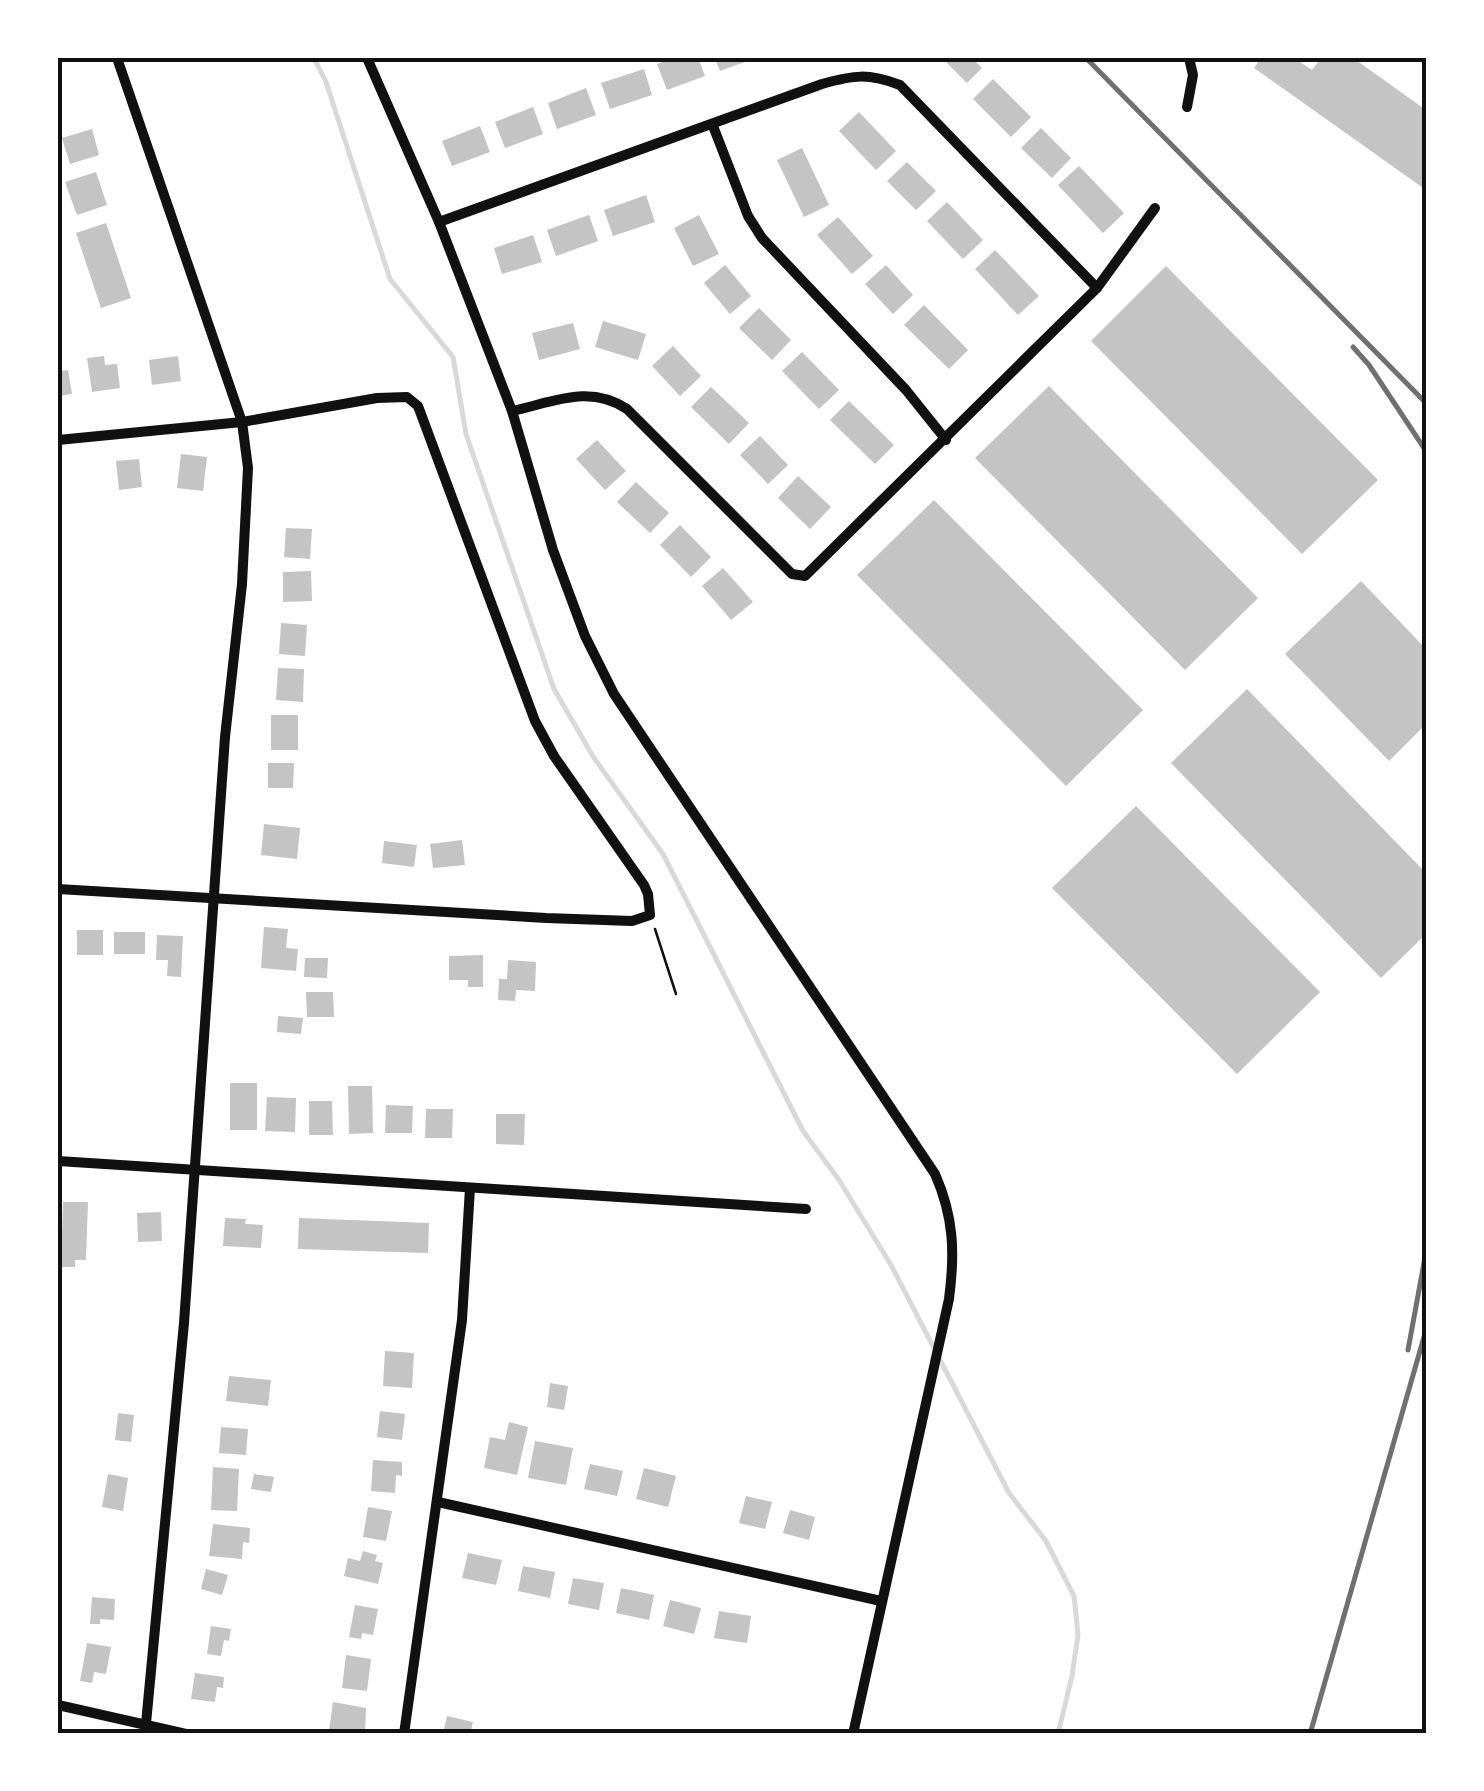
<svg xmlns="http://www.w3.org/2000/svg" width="1484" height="1791" viewBox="0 0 1484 1791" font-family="'Sofia Sans Condensed',sans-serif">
	<rect width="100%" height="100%" fill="#fff"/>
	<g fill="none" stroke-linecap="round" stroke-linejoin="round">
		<!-- stream -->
		<polyline stroke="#d9d9d9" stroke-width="5" points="314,58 326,82 390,279 453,357 466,434 554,689 594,758 663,854 803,1131 839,1180 891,1265 1009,1493 1046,1541 1074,1596 1078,1635 1072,1676 1058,1734"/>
	</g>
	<!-- building -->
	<g fill="#c4c4c4">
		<polygon points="674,58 698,58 705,76 667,90 657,64"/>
		<polygon points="715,58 756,58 720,71"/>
		<polygon points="942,58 972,58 982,68 967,83"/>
		<polygon points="1261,58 1294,58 1312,70 1321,58 1353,58 1426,110 1426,190 1254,68"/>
		<polygon points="644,69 652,95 610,109 601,83"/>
		<polygon points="993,79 1031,117 1011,137 973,99"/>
		<polygon points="586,88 596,115 557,129 548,103"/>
		<polygon points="533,107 543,134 505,148 495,122"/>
		<polygon points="859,112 896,151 876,170 839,131"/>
		<polygon points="480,126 490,152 452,166 442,141"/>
		<polygon points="1041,128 1071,158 1052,178 1021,148"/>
		<polygon points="92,129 99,155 70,164 62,138"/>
		<polygon points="802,148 829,205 804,217 777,160"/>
		<polygon points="907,162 936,191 916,210 887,181"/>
		<polygon points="1079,166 1124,213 1103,233 1058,185"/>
		<polygon points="96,172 107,205 77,215 65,182"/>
		<polygon points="646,195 655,222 613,236 604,210"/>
		<polygon points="947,202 983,240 963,259 927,221"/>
		<polygon points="589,215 598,241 556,256 547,230"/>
		<polygon points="699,215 719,254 693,266 674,228"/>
		<polygon points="838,217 873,256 852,274 817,235"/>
		<polygon points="106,223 131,298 101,308 76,233"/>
		<polygon points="533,235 542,262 502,274 494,248"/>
		<polygon points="995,250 1039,296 1018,315 975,269"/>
		<polygon points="725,265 751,296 730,314 704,283"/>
		<polygon points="886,265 913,295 893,314 865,284"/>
		<polygon points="1166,266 1378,480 1302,554 1091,341"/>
		<polygon points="924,305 968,350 949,369 904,325"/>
		<polygon points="759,308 791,340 772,360 739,328"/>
		<polygon points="603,321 646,334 638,360 595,347"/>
		<polygon points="573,323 580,349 539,360 532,333"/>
		<polygon points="673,346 701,376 680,396 652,366"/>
		<polygon points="802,352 839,390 819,409 782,371"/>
		<polygon points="104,356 105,365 117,364 120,388 92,392 87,358"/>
		<polygon points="178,356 181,381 152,385 149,360"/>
		<polygon points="68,370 72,394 58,396 58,371"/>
		<polygon points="1049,386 1258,598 1185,670 975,458"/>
		<polygon points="711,387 749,423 729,444 691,407"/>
		<polygon points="849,401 894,445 875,464 830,420"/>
		<polygon points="760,436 788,465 768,484 740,455"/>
		<polygon points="597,440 626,471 605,490 576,459"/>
		<polygon points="181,454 207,457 203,491 177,488"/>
		<polygon points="139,459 142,487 119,490 116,461"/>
		<polygon points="798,476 831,507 810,529 778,498"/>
		<polygon points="636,482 669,513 650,533 617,502"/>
		<polygon points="934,500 1143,710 1066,786 857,575"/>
		<polygon points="680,525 711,557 691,577 660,545"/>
		<polygon points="286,528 312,529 310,559 284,557"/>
		<polygon points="723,568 753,602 731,620 702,586"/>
		<polygon points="311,571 312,601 283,602 283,572"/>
		<polygon points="1361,581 1426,649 1426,724 1389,761 1285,654"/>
		<polygon points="281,623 307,625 305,656 279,654"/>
		<polygon points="278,668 304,669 303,702 276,700"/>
		<polygon points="1247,689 1426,873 1426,934 1381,978 1171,763"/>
		<rect x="271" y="715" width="27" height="35"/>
		<polygon points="268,763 294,763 293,788 268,788"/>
		<polygon points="1136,806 1320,992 1237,1074 1052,888"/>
		<polygon points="264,824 300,828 297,859 261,855"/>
		<polygon points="462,840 465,865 433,868 430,844"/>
		<polygon points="384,841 417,845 414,867 382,863"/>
		<polygon points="264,927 288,929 286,948 298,949 296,971 261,968"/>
		<rect x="77" y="930" width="26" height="25"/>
		<rect x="114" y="932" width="31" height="22"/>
		<polygon points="157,935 183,936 181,977 167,976 168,960 156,960"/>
		<polygon points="483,955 483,987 468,987 468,980 449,980 449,956"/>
		<polygon points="305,958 328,958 327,978 304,977"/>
		<polygon points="508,960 536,962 535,991 516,990 515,1001 498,1000 499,979 507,979"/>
		<polygon points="306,992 333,992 334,1017 307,1017"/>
		<polygon points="278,1016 303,1018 301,1034 277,1032"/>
		<rect x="230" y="1083" width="27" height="47"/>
		<polygon points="348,1086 372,1086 373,1133 349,1134"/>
		<polygon points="267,1097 296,1098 295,1132 265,1131"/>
		<polygon points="309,1101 332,1101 333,1135 309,1135"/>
		<polygon points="386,1105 413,1106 412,1133 385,1133"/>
		<polygon points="426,1109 453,1109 452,1138 425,1138"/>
		<polygon points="496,1114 525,1114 524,1145 496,1144"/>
		<polygon points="63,1202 88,1202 86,1260 75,1260 75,1267 61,1267"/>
		<polygon points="161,1212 162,1241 138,1242 137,1213"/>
		<polygon points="225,1218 246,1219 245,1224 263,1225 261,1248 223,1246"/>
		<polygon points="299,1218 429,1223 428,1253 298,1249"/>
		<polygon points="385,1351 414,1353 412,1388 383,1386"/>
		<polygon points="229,1376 271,1380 268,1406 226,1401"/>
		<polygon points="550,1383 568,1386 564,1410 547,1407"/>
		<polygon points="380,1411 405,1414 402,1440 377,1437"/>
		<polygon points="118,1413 134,1415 131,1442 115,1440"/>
		<polygon points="509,1422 528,1427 517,1475 484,1468 490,1437 505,1440"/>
		<polygon points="221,1427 248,1429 246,1455 219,1453"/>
		<polygon points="535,1441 573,1448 566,1485 528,1478"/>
		<polygon points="373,1460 402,1462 402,1476 396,1475 395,1493 371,1491"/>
		<polygon points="590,1464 623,1471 617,1496 584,1489"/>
		<polygon points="213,1467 239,1469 237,1511 211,1510"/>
		<polygon points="644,1468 676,1476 668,1507 636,1499"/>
		<polygon points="108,1474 128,1478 123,1511 102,1507"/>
		<polygon points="254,1474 274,1477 271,1492 251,1489"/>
		<polygon points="746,1496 772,1502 765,1529 739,1523"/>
		<polygon points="368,1507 392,1511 386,1541 363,1537"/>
		<polygon points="790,1510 815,1517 809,1540 783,1533"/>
		<polygon points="213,1524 250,1528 249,1543 243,1542 242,1559 209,1556"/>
		<polygon points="363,1551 377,1555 375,1561 383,1563 378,1584 344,1576 348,1558 360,1561"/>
		<polygon points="468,1553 502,1560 496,1585 462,1578"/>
		<polygon points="523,1566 555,1572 550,1598 518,1591"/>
		<polygon points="206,1569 228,1575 222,1595 201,1589"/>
		<polygon points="573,1578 604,1583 599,1610 568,1604"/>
		<polygon points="621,1588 654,1595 649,1620 616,1613"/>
		<polygon points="92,1597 115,1599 114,1620 100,1619 100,1624 90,1624"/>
		<polygon points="670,1600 701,1608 694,1634 663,1626"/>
		<polygon points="355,1605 378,1609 373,1635 362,1633 361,1639 349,1637"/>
		<polygon points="719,1611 751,1616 747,1643 714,1638"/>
		<polygon points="211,1626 231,1629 229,1641 224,1640 221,1656 207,1654"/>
		<polygon points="87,1643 111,1647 106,1674 94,1672 92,1683 80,1681"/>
		<polygon points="346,1655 371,1659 367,1691 342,1688"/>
		<polygon points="195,1673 224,1677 223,1688 217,1687 215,1702 191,1699"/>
		<polygon points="333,1702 366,1708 365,1734 329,1731"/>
		<polygon points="447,1716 473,1722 470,1734 443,1734"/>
	</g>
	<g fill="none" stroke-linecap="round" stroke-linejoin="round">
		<!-- path -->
		<polyline stroke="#111" stroke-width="2.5" points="655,929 676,994"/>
		<!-- minor -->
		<g stroke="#111" stroke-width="10">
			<polyline points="117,58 242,422 248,468 242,584 225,737 184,1323 145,1734"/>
			<path d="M367,58L439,222L512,411L553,550L585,636L614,694L935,1174C954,1217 955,1253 949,1299L853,1734"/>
			<polyline points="1187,107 1193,75 1189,58"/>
			<polyline points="713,126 748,216 762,238 906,390 946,440"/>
			<path d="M439,222L822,84C854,75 868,73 900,85L1097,288"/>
			<path d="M512,411C554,402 589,384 627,409L792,574L805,576L1097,288L1155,208"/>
			<polyline points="58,440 242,422 377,398 407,397 418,406 535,721 554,756 644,885 648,894 650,915 632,921 546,918 58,889"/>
			<polyline points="58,1161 806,1209"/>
			<polyline points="438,1502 881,1601"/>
			<polyline points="58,1705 186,1734"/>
			<polyline points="404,1734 462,1320 470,1188"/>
		</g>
		<!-- rail -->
		<g stroke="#707070" stroke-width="5">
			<polyline points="1086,58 1426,403"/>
			<polyline points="1353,347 1369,365 1426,451"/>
			<polyline points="1408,1350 1426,1252"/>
			<polyline points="1310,1734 1426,1330"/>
		</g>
	</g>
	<!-- border -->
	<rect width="1484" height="1791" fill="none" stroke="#ffffff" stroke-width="120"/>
	<rect x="60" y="60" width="1364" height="1671" fill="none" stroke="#111" stroke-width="4"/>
</svg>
